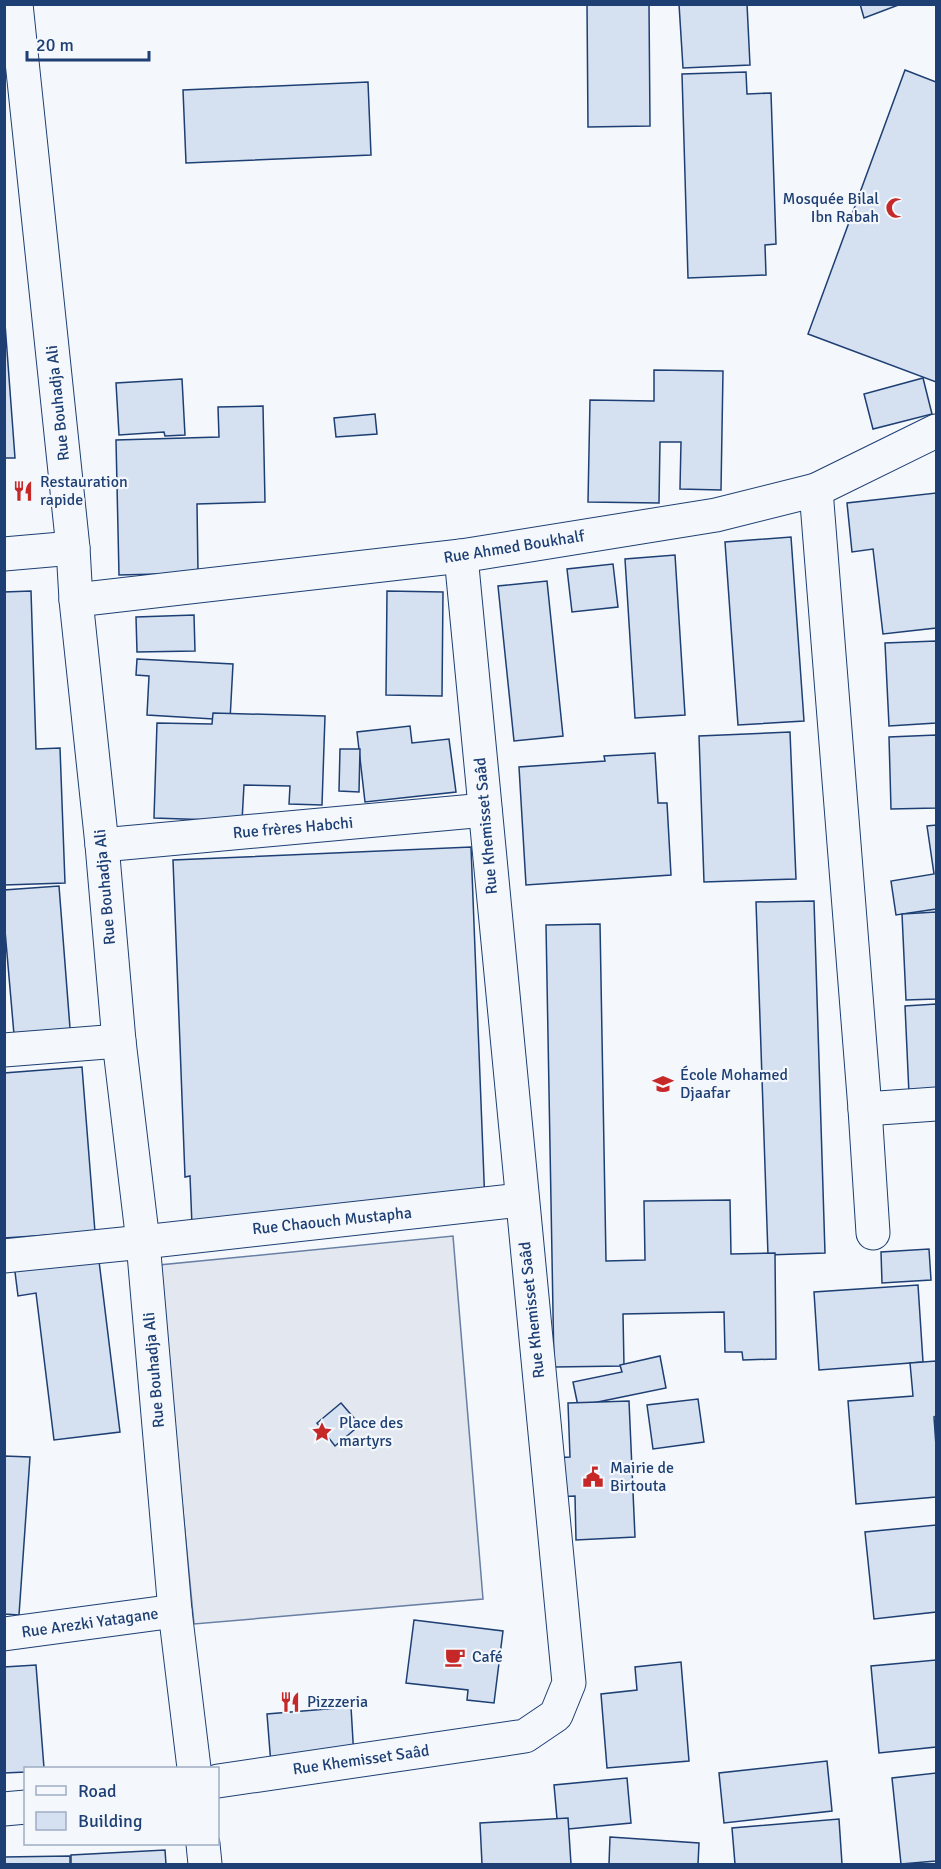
<svg xmlns="http://www.w3.org/2000/svg" width="941" height="1869" viewBox="0 0 941 1869" font-family="Signika,sans-serif">
	<rect width="100%" height="100%" fill="#f4f7fb"/>
	<!-- parking -->
	<polygon fill="#e3e8f0" stroke="#687fa3" stroke-width="1.5" points="453,1236 483,1599 194,1624 159,1265"/>
	<!-- building -->
	<g fill="#d5e0f0" stroke="#1d3f73" stroke-width="1.5">
		<polygon points="587,4 649,4 650,126 588,127"/>
		<polygon points="679,4 747,4 750,65 683,68"/>
		<polygon points="860,4 901,4 864,18"/>
		<polygon points="905,70 936,82 936,382 808,334"/>
		<polygon points="746,72 747,94 771,93 776,244 765,245 766,275 688,278 682,74"/>
		<polygon points="368,82 371,155 186,163 183,90"/>
		<polygon points="4,310 15,458 4,458"/>
		<polygon points="654,370 723,371 721,490 680,489 681,442 660,442 659,503 588,502 590,400 654,401"/>
		<polygon points="923,378 932,414 873,429 864,394"/>
		<polygon points="182,379 185,435 165,436 164,432 119,435 116,383"/>
		<polygon points="263,406 265,502 197,504 198,573 119,575 116,440 219,437 218,407"/>
		<polygon points="375,414 377,434 336,437 334,418"/>
		<polygon points="936,493 936,628 883,634 873,549 852,552 847,503"/>
		<polygon points="791,537 804,721 738,725 725,542"/>
		<polygon points="675,555 685,715 635,718 625,559"/>
		<polygon points="613,564 618,607 572,612 567,569"/>
		<polygon points="547,581 563,736 514,741 498,586"/>
		<polygon points="31,591 36,749 60,748 65,883 4,885 4,592"/>
		<polygon points="387,591 443,592 442,696 386,695"/>
		<polygon points="194,615 195,651 137,652 136,617"/>
		<polygon points="936,641 936,723 889,726 885,643"/>
		<polygon points="137,659 233,664 230,720 147,715 149,676 136,675"/>
		<polygon points="213,713 325,716 322,805 289,804 290,786 244,785 242,821 154,818 157,723 212,724"/>
		<polygon points="410,726 412,743 449,739 456,792 365,802 357,732"/>
		<polygon points="790,732 796,879 704,882 699,736"/>
		<polygon points="936,735 936,808 891,809 889,737"/>
		<polygon points="340,749 360,749 359,792 339,791"/>
		<polygon points="655,753 658,803 667,803 671,875 526,885 519,767 605,761 604,756"/>
		<polygon points="936,825 936,909 896,915 891,881 934,874 927,826"/>
		<polygon points="471,847 485,1205 192,1226 190,1176 185,1177 173,860"/>
		<polygon points="59,886 71,1041 15,1046 4,919 4,890"/>
		<polygon points="814,901 825,1253 768,1255 756,902"/>
		<polygon points="936,912 936,999 906,1000 902,914"/>
		<polygon points="600,924 606,1261 645,1260 644,1201 730,1200 731,1254 775,1253 776,1359 743,1360 742,1352 725,1352 724,1312 623,1314 624,1366 554,1367 546,925"/>
		<polygon points="936,1004 936,1093 909,1094 905,1006"/>
		<polygon points="82,1067 95,1232 4,1238 4,1073"/>
		<polygon points="929,1249 931,1280 882,1283 881,1252"/>
		<polygon points="99,1261 120,1432 54,1440 36,1293 18,1296 14,1264"/>
		<polygon points="918,1285 923,1362 819,1370 814,1292"/>
		<polygon points="660,1356 666,1388 578,1406 573,1382 622,1372 620,1365"/>
		<polygon points="936,1361 936,1416 934,1417 936,1446 936,1497 856,1504 848,1401 913,1396 910,1363"/>
		<polygon points="698,1399 704,1442 653,1449 647,1405"/>
		<polygon points="629,1401 635,1537 576,1540 575,1496 554,1497 553,1458 570,1457 568,1403"/>
		<polygon points="341,1403 360,1425 335,1446 317,1423"/>
		<polygon points="4,1456 30,1457 19,1615 4,1614"/>
		<polygon points="936,1525 936,1612 874,1619 865,1532"/>
		<polygon points="414,1620 503,1631 494,1703 467,1700 468,1690 406,1683"/>
		<polygon points="936,1660 936,1747 879,1753 871,1666"/>
		<polygon points="681,1662 689,1761 607,1768 601,1694 637,1690 635,1667"/>
		<polygon points="36,1665 44,1768 26,1768 26,1772 4,1773 4,1667"/>
		<polygon points="351,1707 354,1758 271,1765 267,1714"/>
		<polygon points="827,1761 832,1811 724,1823 719,1773"/>
		<polygon points="936,1773 936,1861 901,1864 892,1778"/>
		<polygon points="627,1778 631,1823 558,1830 554,1785"/>
		<polygon points="568,1818 571,1864 482,1864 480,1823"/>
		<polygon points="839,1819 842,1864 735,1864 732,1828"/>
		<polygon points="610,1837 699,1843 698,1864 609,1864"/>
		<polygon points="165,1850 166,1864 71,1864 71,1855"/>
		<polygon points="70,1856 70,1864 4,1864 4,1857"/>
	</g>
	<g fill="none" stroke-linecap="round" stroke-linejoin="round">
		<!-- minor casing -->
		<g stroke="#1d3f73" stroke-width="35">
			<g id="minor">
				<polyline points="816,490 865,1109 873,1233"/>
				<polyline points="4,554 73,548"/>
				<polyline points="76,600 461,556 716,515 816,490 936,431"/>
				<polyline points="102,845 485,810"/>
				<polyline points="4,1050 119,1041"/>
				<polyline points="865,1109 936,1104"/>
				<polyline points="4,1256 143,1242 521,1200"/>
				<polyline points="4,1634 175,1611"/>
				<polyline points="218,1781 525,1736 556,1715 569,1683 461,556"/>
			</g>
		</g>
		<!-- major casing -->
		<g stroke="#1d3f73" stroke-width="35">
			<g id="major">
				<polyline points="16,4 73,548 76,600 102,845 119,1041 143,1242 175,1611 194,1768"/>
				<polyline points="4,1809 26,1807"/>
				<polyline points="203,1844 205,1864"/>
			</g>
		</g>
		<!-- minor -->
		<use href="#minor" stroke="#f4f7fb" stroke-width="33"/>
		<!-- major -->
		<use href="#major" stroke="#f4f7fb" stroke-width="33"/>
	</g>
	<!-- icons -->
	<defs>
		<g id="mosque-bare" transform="scale(1.62)"><path d="M3.5-4.9A6 6 0 1 0 3.5 4.9A5 5 0 1 1 3.5-4.9Z" fill="#c62828" stroke="#f4f7fb" stroke-width="2.5" paint-order="stroke"/></g>
		<g id="restaurant-bare" transform="scale(1.62)"><path d="M-5-6h1v4h1v-4h1v4h1v-4h1v5L-1.5 .5V6h-2V.5L-5-1ZM5-6V6H3V1.5H1.5Q1.5-4 5-6Z" fill="#c62828" stroke="#f4f7fb" stroke-width="2.5" paint-order="stroke"/></g>
		<g id="school-bare" transform="scale(1.62)"><path d="M0-5L7-2L0 1L-7-2ZM-4 1L0 2.5L4 1V4Q0 6-4 4Z" fill="#c62828" stroke="#f4f7fb" stroke-width="2.5" paint-order="stroke"/></g>
		<g id="sight-bare" transform="scale(1.62)"><path d="M0-6L1.8-2.2L6-1.7L2.9 1.2L3.7 5.4L0 3.3L-3.7 5.4L-2.9 1.2L-6-1.7L-1.8-2.2Z" fill="#c62828" stroke="#f4f7fb" stroke-width="2.5" paint-order="stroke"/></g>
		<g id="civic-bare" transform="scale(1.62)"><path d="M-.6-6.5H3V-4.5H.6V-3L4-1V1h2V6H-6V1h2V-1L-.6-3ZM-1.2 2.5V6h2.4V2.5Z" fill="#c62828" stroke="#f4f7fb" stroke-width="2.5" paint-order="stroke"/></g>
		<g id="cafe-bare" transform="scale(1.62)"><path d="M-5.5-4.5H6V0H3Q3 3.5 0 3.5H-2.5Q-5.5 3.5-5.5 0ZM3-3.2v2h1.7v-2ZM-6 4.5H4V6H-6Z" fill="#c62828" stroke="#f4f7fb" stroke-width="2.5" paint-order="stroke"/></g>
	</defs>
	<g fill-rule="evenodd">
		<use href="#mosque-bare" x="896" y="208"/>
		<use href="#restaurant-bare" x="23" y="491"/>
		<use href="#school-bare" x="663" y="1084"/>
		<use href="#sight-bare" x="322" y="1432"/>
		<use href="#civic-bare" x="593" y="1477"/>
		<use href="#cafe-bare" x="455" y="1657"/>
		<use href="#restaurant-bare" x="290" y="1702"/>
	</g>
	<g text-anchor="middle" dominant-baseline="central" stroke-width="4.5" stroke-linejoin="round" paint-order="stroke">
		<!-- poi labels -->
		<g font-size="16" fill="#1d3f73" stroke="#f4f7fb" text-anchor="start">
			<text x="879" y="199" text-anchor="end">Mosquée Bilal<tspan x="879" dy="18">Ibn Rabah</tspan></text>
			<text x="40" y="482">Restauration<tspan x="40" dy="18">rapide</tspan></text>
			<text x="680" y="1075">École Mohamed<tspan x="680" dy="18">Djaafar</tspan></text>
			<text x="339" y="1423">Place des<tspan x="339" dy="18">martyrs</tspan></text>
			<text x="610" y="1468">Mairie de<tspan x="610" dy="18">Birtouta</tspan></text>
			<text x="472" y="1657">Café</text>
			<text x="307" y="1702">Pizzzeria</text>
		</g>
		<!-- street labels -->
		<g font-size="16" fill="#1d3f73" stroke="#f4f7fb">
			<text transform="translate(58 403) rotate(-96)">Rue Bouhadja Ali</text>
			<text transform="translate(514 547) rotate(-9)">Rue Ahmed Boukhalf</text>
			<text transform="translate(486 826) rotate(-95)">Rue Khemisset Saâd</text>
			<text transform="translate(293 828) rotate(-5)">Rue frères Habchi</text>
			<text transform="translate(105 887) rotate(-95)">Rue Bouhadja Ali</text>
			<text transform="translate(332 1221) rotate(-6)">Rue Chaouch Mustapha</text>
			<text transform="translate(532 1310) rotate(-96)">Rue Khemisset Saâd</text>
			<text transform="translate(154 1370) rotate(-95)">Rue Bouhadja Ali</text>
			<text transform="translate(90 1623) rotate(-8)">Rue Arezki Yatagane</text>
			<text transform="translate(361 1760) rotate(-8)">Rue Khemisset Saâd</text>
		</g>
	</g>
	<!-- border -->
	<rect width="941" height="1869" fill="none" stroke="#1d3f73" stroke-width="12"/>
	<!-- legend -->
	<rect x="24" y="1767" width="195" height="78" fill="#f4f7fb" stroke="#9eadc5" stroke-width="1.5"/>
	<rect x="36" y="1786" width="30" height="9" fill="#f4f7fb" stroke="#9eadc5" stroke-width="1.5"/>
	<text x="78" y="1797" font-size="18" fill="#1d3f73">Road</text>
	<rect x="36" y="1812" width="30" height="18" fill="#d5e0f0" stroke="#9eadc5" stroke-width="1.5"/>
	<text x="78" y="1827" font-size="18" fill="#1d3f73">Building</text>
	<!-- scale -->
	<path d="M27 51v9h122v-9" fill="none" stroke="#1d3f73" stroke-width="3"/>
	<text x="36" y="51" font-size="18" fill="#1d3f73" stroke="#f4f7fb" stroke-width="4.5" paint-order="stroke">20 m</text>
</svg>
